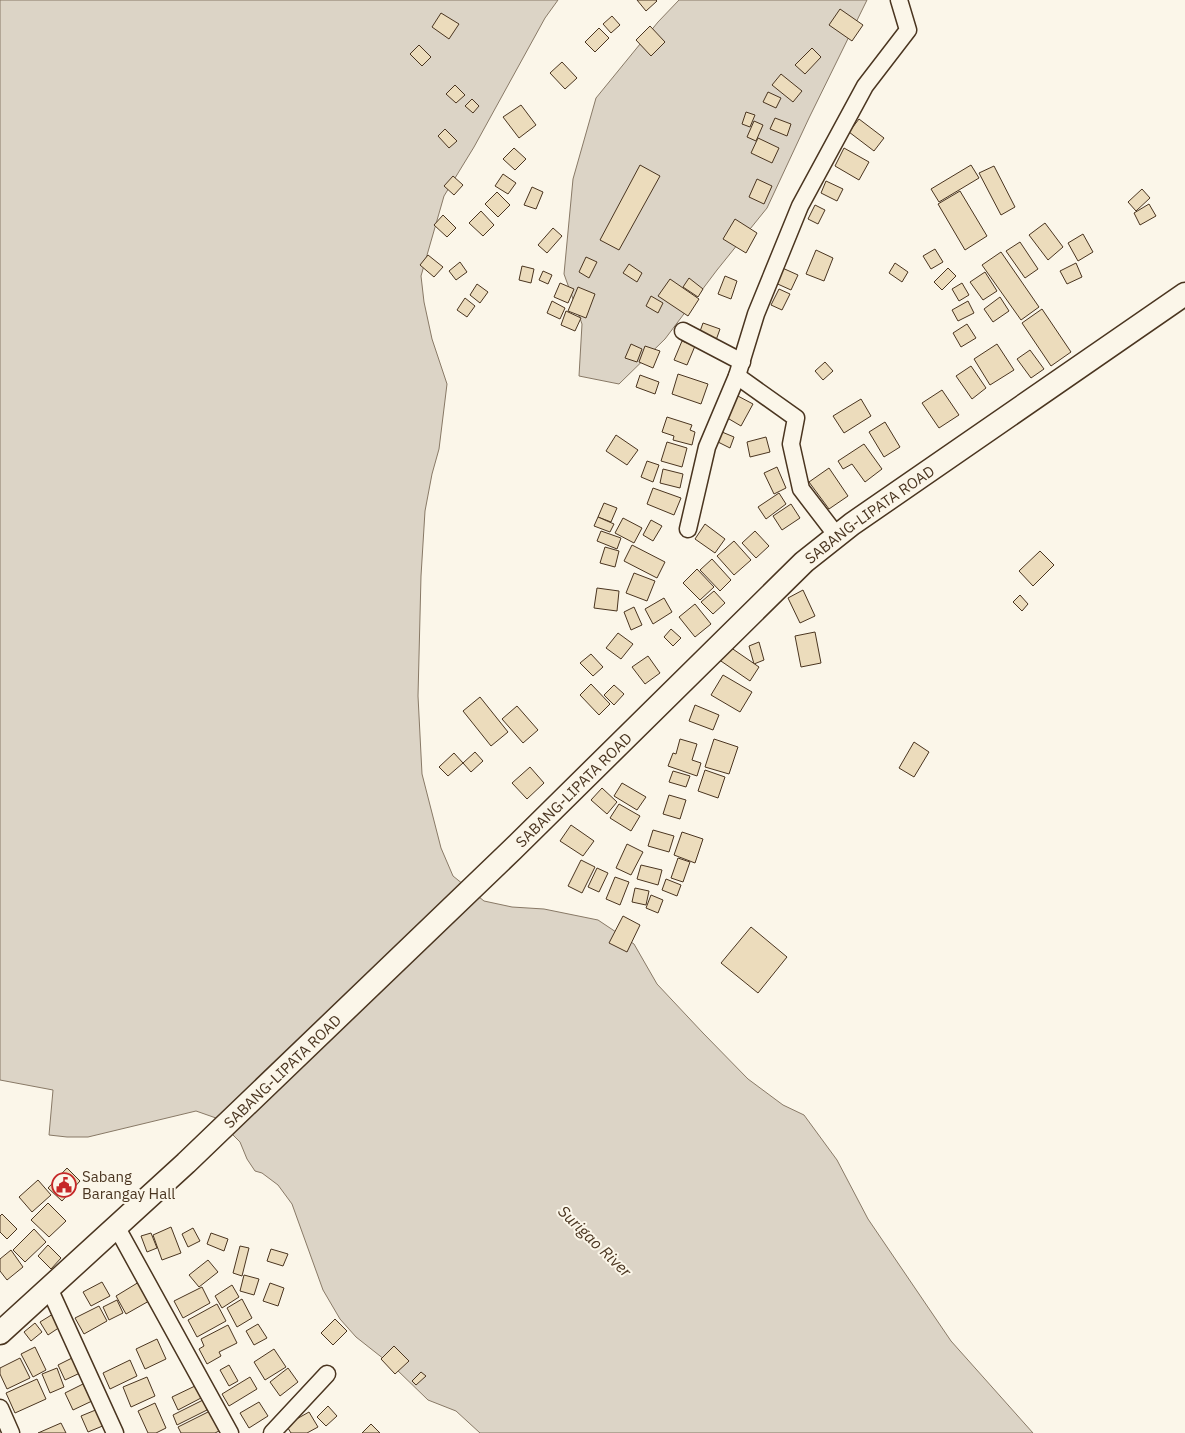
<svg xmlns="http://www.w3.org/2000/svg" width="1185" height="1433" viewBox="0 0 1185 1433" font-family="'IBM Plex Sans',sans-serif">
	<rect width="100%" height="100%" fill="#fbf6e9"/>
	<!-- water -->
	<g fill="#dcd4c6" stroke="#887966">
		<polygon points="0,0 558,0 545,18 474,147 444,196 421,276 424,302 432,339 447,384 439,449 432,474 425,511 421,576 418,696 422,774 441,848 453,876 484,901 512,907 544,909 598,920 634,944 657,984 703,1033 748,1079 783,1105 804,1115 837,1160 868,1219 951,1341 1033,1433 480,1433 456,1411 428,1400 394,1367 356,1337 340,1319 323,1290 292,1204 278,1185 262,1173 255,1171 247,1159 240,1142 216,1118 196,1111 88,1137 67,1137 49,1135 53,1090 0,1080"/>
		<polygon points="679,0 867,0 809,118 767,208 717,270 665,339 619,384 579,376 582,324 564,274 573,179 596,98 658,22"/>
	</g>
	<!-- building -->
	<g fill="#ecdcbc" stroke="#4a3520">
		<polygon points="637,0 656,0 657,1 646,11"/>
		<polygon points="840,9 863,25 852,41 829,25"/>
		<polygon points="441,13 459,24 449,39 432,27"/>
		<polygon points="612,16 620,25 611,33 603,24"/>
		<polygon points="650,26 665,42 651,56 636,40"/>
		<polygon points="599,28 609,38 595,52 585,42"/>
		<polygon points="419,45 431,57 422,66 410,54"/>
		<polygon points="812,48 821,57 805,74 795,65"/>
		<polygon points="562,62 577,78 565,89 550,73"/>
		<polygon points="781,74 802,91 793,102 772,85"/>
		<polygon points="455,85 465,95 456,103 446,94"/>
		<polygon points="768,92 781,98 776,108 763,102"/>
		<polygon points="472,99 479,106 473,113 465,106"/>
		<polygon points="521,105 536,125 519,138 503,117"/>
		<polygon points="746,112 755,115 750,127 742,124"/>
		<polygon points="775,118 791,124 787,136 770,129"/>
		<polygon points="859,119 884,138 874,151 849,132"/>
		<polygon points="754,121 763,125 756,141 747,137"/>
		<polygon points="445,129 457,141 449,148 438,136"/>
		<polygon points="758,138 779,148 772,163 751,153"/>
		<polygon points="514,148 526,159 515,170 503,159"/>
		<polygon points="844,148 869,162 859,180 835,166"/>
		<polygon points="640,165 660,176 619,250 600,240"/>
		<polygon points="971,165 979,178 939,202 931,189"/>
		<polygon points="994,166 1015,207 1001,215 979,173"/>
		<polygon points="503,174 516,183 508,194 495,186"/>
		<polygon points="453,176 463,185 454,195 444,186"/>
		<polygon points="757,179 772,186 764,204 749,197"/>
		<polygon points="826,181 843,189 837,201 821,193"/>
		<polygon points="532,187 543,192 536,209 524,205"/>
		<polygon points="1142,189 1150,198 1136,211 1128,202"/>
		<polygon points="960,191 987,236 965,250 938,204"/>
		<polygon points="497,192 510,205 498,217 485,204"/>
		<polygon points="1149,204 1156,216 1140,225 1134,213"/>
		<polygon points="815,205 825,210 818,224 808,219"/>
		<polygon points="481,211 494,225 483,236 469,223"/>
		<polygon points="443,215 456,228 447,237 434,225"/>
		<polygon points="735,219 757,233 746,253 723,239"/>
		<polygon points="1045,223 1063,247 1048,260 1029,235"/>
		<polygon points="553,228 562,236 547,253 538,245"/>
		<polygon points="1083,234 1093,252 1078,261 1068,243"/>
		<polygon points="1020,242 1038,269 1025,278 1006,251"/>
		<polygon points="935,249 943,262 931,269 923,256"/>
		<polygon points="816,250 833,258 824,281 806,274"/>
		<polygon points="1001,252 1039,307 1021,320 982,265"/>
		<polygon points="428,255 443,267 434,277 420,265"/>
		<polygon points="586,257 597,262 589,278 579,272"/>
		<polygon points="460,262 467,272 456,280 449,271"/>
		<polygon points="895,263 908,272 902,282 889,273"/>
		<polygon points="1076,263 1082,277 1067,284 1060,271"/>
		<polygon points="629,264 642,273 637,282 623,273"/>
		<polygon points="522,266 534,269 531,283 519,280"/>
		<polygon points="778,266 798,275 791,290 771,281"/>
		<polygon points="948,268 956,276 942,290 934,282"/>
		<polygon points="543,271 552,275 548,284 539,280"/>
		<polygon points="985,272 997,291 983,300 970,282"/>
		<polygon points="725,276 737,281 731,299 718,294"/>
		<polygon points="689,278 703,289 698,297 683,287"/>
		<polygon points="670,279 699,299 688,316 658,296"/>
		<polygon points="560,283 574,289 568,303 554,297"/>
		<polygon points="962,283 969,295 959,301 952,289"/>
		<polygon points="477,284 488,292 480,303 470,295"/>
		<polygon points="578,287 595,294 586,318 568,311"/>
		<polygon points="779,289 790,294 782,310 771,305"/>
		<polygon points="651,296 663,303 658,313 646,306"/>
		<polygon points="1000,297 1009,311 993,322 984,309"/>
		<polygon points="465,298 475,306 467,317 457,310"/>
		<polygon points="552,301 565,308 560,319 547,313"/>
		<polygon points="968,301 974,313 958,321 952,310"/>
		<polygon points="1042,309 1071,352 1051,366 1022,323"/>
		<polygon points="566,311 581,318 575,331 561,325"/>
		<polygon points="703,323 720,329 715,343 698,337"/>
		<polygon points="967,324 976,338 961,347 953,333"/>
		<polygon points="682,341 695,346 687,365 674,360"/>
		<polygon points="631,344 642,349 637,362 625,358"/>
		<polygon points="997,344 1014,370 990,385 974,359"/>
		<polygon points="645,346 660,351 653,368 639,362"/>
		<polygon points="1030,350 1044,369 1031,378 1017,359"/>
		<polygon points="825,362 833,371 823,380 815,371"/>
		<polygon points="971,366 986,388 972,399 956,376"/>
		<polygon points="678,374 708,384 701,404 672,394"/>
		<polygon points="640,375 659,382 655,394 636,387"/>
		<polygon points="942,390 959,415 939,428 922,403"/>
		<polygon points="736,395 753,404 741,426 724,416"/>
		<polygon points="861,399 871,416 844,433 833,416"/>
		<polygon points="667,417 692,425 690,430 695,432 692,445 673,440 674,436 662,432"/>
		<polygon points="885,422 900,447 884,457 869,432"/>
		<polygon points="722,432 734,437 730,448 718,442"/>
		<polygon points="616,435 638,450 627,465 606,451"/>
		<polygon points="766,437 770,452 750,457 747,442"/>
		<polygon points="667,442 687,448 682,467 661,461"/>
		<polygon points="864,444 882,469 865,482 852,464 843,469 838,461"/>
		<polygon points="647,461 659,465 653,482 641,477"/>
		<polygon points="777,467 786,488 774,494 764,473"/>
		<polygon points="829,468 848,496 829,509 809,482"/>
		<polygon points="663,469 683,474 680,488 660,483"/>
		<polygon points="653,488 681,498 674,515 647,504"/>
		<polygon points="779,493 786,504 766,519 758,507"/>
		<polygon points="604,503 617,508 611,522 598,517"/>
		<polygon points="791,504 800,518 782,530 773,516"/>
		<polygon points="598,517 614,524 610,532 594,526"/>
		<polygon points="623,518 642,528 634,543 615,533"/>
		<polygon points="651,520 662,526 653,541 643,535"/>
		<polygon points="705,524 725,539 715,553 695,539"/>
		<polygon points="601,531 621,538 617,549 597,541"/>
		<polygon points="755,531 769,546 756,558 742,543"/>
		<polygon points="734,541 751,560 734,575 717,556"/>
		<polygon points="632,545 665,562 657,578 624,561"/>
		<polygon points="605,547 619,551 615,567 600,563"/>
		<polygon points="1040,551 1054,565 1033,586 1019,571"/>
		<polygon points="712,559 731,580 720,591 700,570"/>
		<polygon points="697,569 714,587 700,600 683,583"/>
		<polygon points="634,573 655,581 647,601 626,593"/>
		<polygon points="597,588 619,591 617,611 594,608"/>
		<polygon points="803,590 815,616 800,623 788,598"/>
		<polygon points="714,591 725,603 713,614 701,602"/>
		<polygon points="1020,595 1028,604 1022,611 1013,602"/>
		<polygon points="664,598 672,612 653,624 645,609"/>
		<polygon points="695,604 711,624 695,637 679,617"/>
		<polygon points="634,607 642,625 631,630 624,612"/>
		<polygon points="671,629 681,638 673,646 664,637"/>
		<polygon points="815,632 821,663 801,667 795,636"/>
		<polygon points="618,633 633,644 621,659 606,648"/>
		<polygon points="759,642 764,660 754,664 749,646"/>
		<polygon points="727,645 759,667 750,681 718,659"/>
		<polygon points="591,654 603,667 593,676 580,663"/>
		<polygon points="648,656 660,673 645,684 632,667"/>
		<polygon points="723,675 752,692 740,712 711,695"/>
		<polygon points="591,684 610,704 599,715 580,695"/>
		<polygon points="614,685 624,694 614,705 604,695"/>
		<polygon points="480,697 508,732 491,746 463,711"/>
		<polygon points="695,705 719,715 713,730 689,721"/>
		<polygon points="517,706 538,730 523,743 502,719"/>
		<polygon points="680,739 697,744 692,760 701,763 697,776 668,766 673,753 676,754"/>
		<polygon points="714,739 738,747 729,774 705,767"/>
		<polygon points="914,742 929,752 914,777 899,768"/>
		<polygon points="475,752 483,761 471,772 463,763"/>
		<polygon points="454,753 463,763 448,776 439,767"/>
		<polygon points="530,767 544,783 527,799 512,783"/>
		<polygon points="705,770 725,777 718,798 698,791"/>
		<polygon points="673,771 690,776 686,787 669,782"/>
		<polygon points="622,783 646,797 637,810 614,796"/>
		<polygon points="602,788 617,802 607,814 591,800"/>
		<polygon points="669,795 686,800 680,819 663,814"/>
		<polygon points="619,804 640,816 631,831 610,818"/>
		<polygon points="571,825 594,841 583,856 560,841"/>
		<polygon points="653,830 674,836 669,852 648,846"/>
		<polygon points="682,832 703,839 695,863 674,855"/>
		<polygon points="627,844 643,852 631,875 616,868"/>
		<polygon points="678,858 690,862 683,882 671,878"/>
		<polygon points="581,860 595,867 582,893 568,886"/>
		<polygon points="641,865 662,870 658,885 637,879"/>
		<polygon points="597,868 608,873 599,892 588,887"/>
		<polygon points="615,877 629,882 620,905 606,899"/>
		<polygon points="666,879 681,885 677,896 662,890"/>
		<polygon points="635,888 649,891 646,905 632,902"/>
		<polygon points="651,895 663,900 658,913 646,908"/>
		<polygon points="623,916 640,925 627,952 609,943"/>
		<polygon points="751,927 787,957 758,993 721,963"/>
		<polygon points="67,1168 80,1181 62,1201 48,1188"/>
		<polygon points="38,1180 51,1195 32,1212 19,1197"/>
		<polygon points="48,1203 66,1221 49,1237 31,1220"/>
		<polygon points="2,1214 17,1229 7,1239 0,1232 0,1216"/>
		<polygon points="171,1227 181,1253 162,1260 153,1235"/>
		<polygon points="193,1228 200,1241 188,1247 182,1234"/>
		<polygon points="34,1229 46,1242 25,1262 13,1250"/>
		<polygon points="151,1233 157,1248 147,1252 141,1236"/>
		<polygon points="211,1233 228,1239 224,1251 207,1244"/>
		<polygon points="48,1245 61,1258 51,1269 38,1256"/>
		<polygon points="240,1246 249,1248 242,1276 233,1273"/>
		<polygon points="271,1249 288,1254 283,1266 267,1261"/>
		<polygon points="11,1250 23,1267 7,1280 0,1271 0,1259"/>
		<polygon points="208,1260 218,1272 199,1287 189,1275"/>
		<polygon points="244,1275 259,1279 254,1295 240,1291"/>
		<polygon points="102,1282 110,1296 91,1306 83,1292"/>
		<polygon points="139,1282 149,1301 126,1314 116,1296"/>
		<polygon points="270,1283 284,1288 278,1306 263,1301"/>
		<polygon points="232,1285 239,1297 222,1308 215,1296"/>
		<polygon points="202,1287 210,1303 183,1318 174,1301"/>
		<polygon points="242,1299 252,1318 237,1327 227,1308"/>
		<polygon points="117,1300 123,1313 109,1320 103,1307"/>
		<polygon points="217,1304 226,1321 197,1337 188,1320"/>
		<polygon points="99,1306 107,1321 84,1334 75,1318"/>
		<polygon points="53,1314 60,1327 48,1335 40,1322"/>
		<polygon points="335,1319 347,1331 333,1345 321,1333"/>
		<polygon points="35,1323 42,1332 31,1341 24,1332"/>
		<polygon points="258,1324 267,1338 254,1345 246,1331"/>
		<polygon points="228,1325 237,1343 219,1352 221,1356 207,1364 199,1349 204,1346 201,1339"/>
		<polygon points="157,1339 166,1359 145,1369 136,1349"/>
		<polygon points="394,1346 409,1361 395,1374 381,1359"/>
		<polygon points="35,1347 46,1370 33,1377 21,1354"/>
		<polygon points="274,1349 286,1367 265,1380 254,1362"/>
		<polygon points="20,1358 30,1378 7,1389 0,1374 0,1368"/>
		<polygon points="72,1358 80,1373 65,1380 58,1365"/>
		<polygon points="130,1360 137,1376 110,1389 103,1373"/>
		<polygon points="229,1365 238,1381 229,1386 220,1370"/>
		<polygon points="57,1368 64,1387 50,1393 42,1374"/>
		<polygon points="288,1368 298,1382 280,1396 270,1382"/>
		<polygon points="421,1372 426,1376 416,1385 412,1381"/>
		<polygon points="147,1377 155,1396 131,1407 123,1387"/>
		<polygon points="250,1377 257,1389 229,1406 222,1394"/>
		<polygon points="37,1379 46,1399 15,1413 6,1393"/>
		<polygon points="83,1384 92,1401 73,1410 65,1393"/>
		<polygon points="195,1386 201,1398 178,1410 172,1397"/>
		<polygon points="203,1400 207,1410 177,1425 173,1415"/>
		<polygon points="259,1402 268,1416 249,1428 240,1413"/>
		<polygon points="155,1403 166,1428 156,1433 148,1433 138,1411"/>
		<polygon points="328,1406 337,1416 326,1426 317,1417"/>
		<polygon points="98,1409 105,1425 88,1432 81,1416"/>
		<polygon points="210,1411 219,1431 215,1433 181,1433 178,1427"/>
		<polygon points="309,1412 318,1427 307,1433 291,1433 286,1425"/>
		<polygon points="61,1423 66,1433 38,1433"/>
		<polygon points="371,1424 380,1433 362,1433"/>
	</g>
	<g fill="none" stroke-linecap="round" stroke-linejoin="round">
		<!-- street casing -->
		<g stroke="#4a3520" stroke-width="19">
			<g id="street">
				<polyline points="683,331 742,362"/>
				<polyline points="737,376 796,418 791,444 801,489 837,536"/>
				<polyline points="688,529 707,447 737,376 756,314 800,206 865,86 908,30 899,0"/>
				<polyline points="116,1226 230,1433"/>
				<polyline points="49,1288 115,1433"/>
				<polyline points="0,1408 11,1433"/>
				<polyline points="272,1433 327,1374"/>
			</g>
		</g>
		<!-- secondary casing -->
		<g stroke="#4a3520" stroke-width="25">
			<g id="secondary">
				<path id="s1" d="M0,1333L186,1163L513,849L804,562L852,524L1185,294"/>
			</g>
		</g>
		<!-- street -->
		<use href="#street" stroke="#fbf6e9" stroke-width="16"/>
		<!-- secondary -->
		<use href="#secondary" stroke="#fbf6e9" stroke-width="22"/>
	</g>
	<!-- icons -->
	<defs>
		<g id="civic-ring" transform="scale(1.25)"><circle r="9.5" fill="#fbf6e9" stroke="#c62828" stroke-width="1.5"/><path d="M-.6-6.5H3V-4.5H.6V-3L4-1V1h2V6H-6V1h2V-1L-.6-3ZM-1.2 2.5V6h2.4V2.5Z" fill="#c62828"/></g>
	</defs>
	<g fill-rule="evenodd">
		<use href="#civic-ring" x="64" y="1185"/>
	</g>
	<g text-anchor="middle" dominant-baseline="central" stroke-width="4" stroke-linejoin="round" paint-order="stroke">
		<!-- street labels -->
		<g font-size="15" fill="#4a3520" stroke="#fbf6e9">
			<text stroke="none"><textPath href="#s1" startOffset="1195">SABANG-LIPATA ROAD</textPath></text>
			<text stroke="none"><textPath href="#s1" startOffset="790">SABANG-LIPATA ROAD</textPath></text>
			<text stroke="none"><textPath href="#s1" startOffset="385">SABANG-LIPATA ROAD</textPath></text>
		</g>
		<!-- poi labels -->
		<g font-size="15" fill="#4a3520" stroke="#fbf6e9" text-anchor="start">
			<text x="82" y="1176">Sabang<tspan x="82" dy="17">Barangay Hall</tspan></text>
		</g>
		<!-- water labels -->
		<g font-size="16" font-style="italic" fill="#4a3520" stroke="#fbf6e9">
			<text transform="translate(595 1241) rotate(44)">Surigao River</text>
		</g>
	</g>
</svg>
